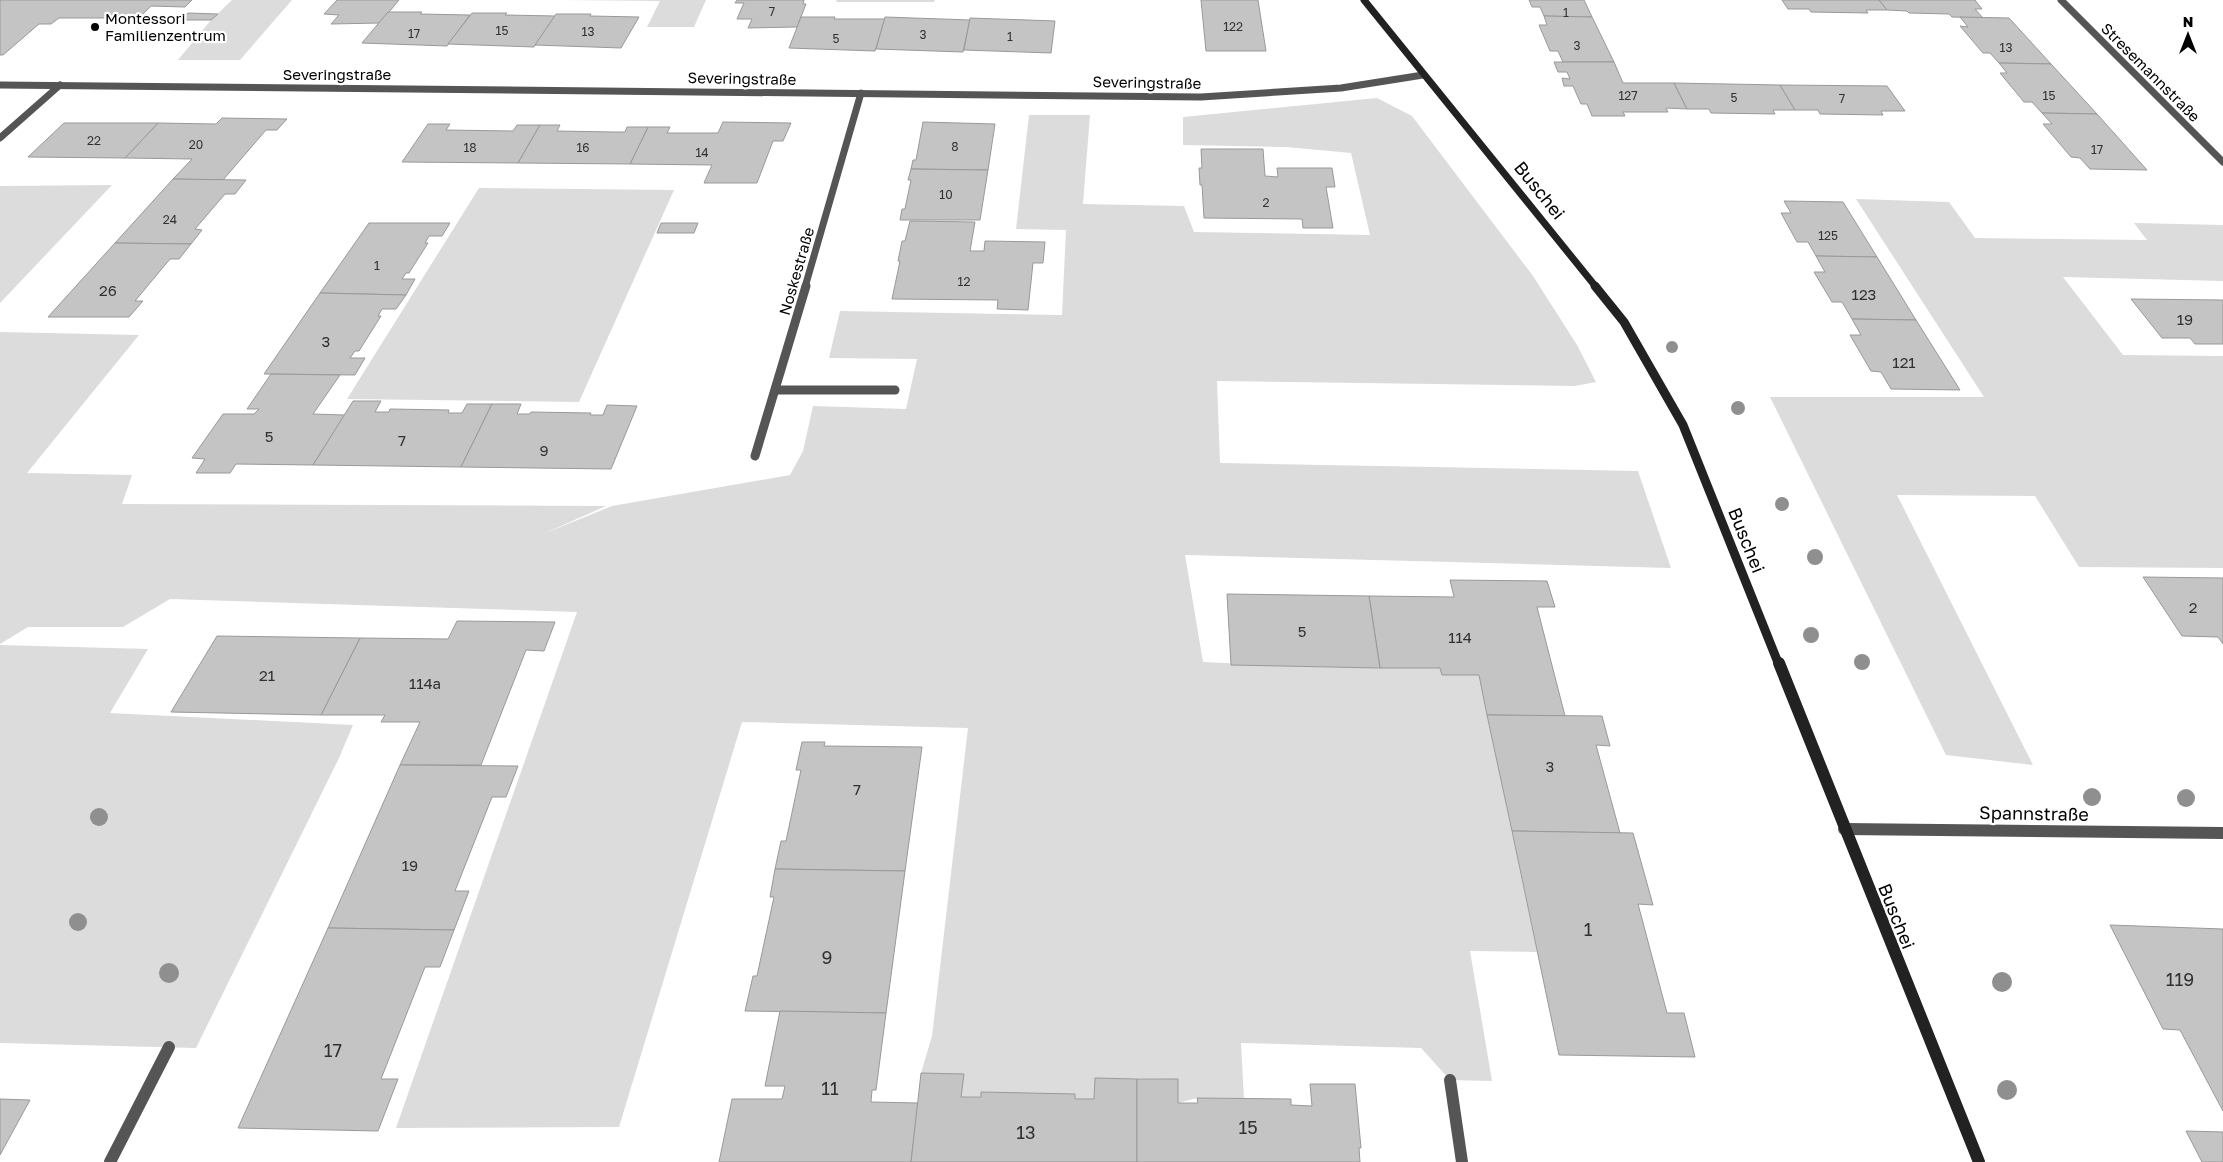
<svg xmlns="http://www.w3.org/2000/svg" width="2223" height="1162" viewBox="0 0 2223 1162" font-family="'Golos Text',sans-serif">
	<rect width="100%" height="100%" fill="#fff"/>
	<!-- green -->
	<g fill="#dcdcdc">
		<polygon points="232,0 292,0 240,60 178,60 211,20"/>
		<polygon points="564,0 706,0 694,27 647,27 660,1"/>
		<polygon points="837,0 935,0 934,2 836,2"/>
		<polygon points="1377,98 1412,116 1533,276 1577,345 1596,382 1575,386 1217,381 1220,463 1638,471 1671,568 1185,555 1203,662 1313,667 1440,668 1442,675 1479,675 1537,952 1470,951 1492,1081 1450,1080 1421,1048 1241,1043 1244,1099 1197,1098 1178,1103 1178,1079 1095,1078 1094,1099 1075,1099 1075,1094 961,1097 963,1074 921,1073 932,1036 968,728 742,722 619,1127 396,1128 577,612 170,599 123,627 28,627 0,644 0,332 139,335 27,473 132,475 122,504 606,506 543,534 612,506 790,475 803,451 813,406 906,409 917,359 829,358 840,311 1062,315 1066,230 1016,229 1029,115 1090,115 1083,204 1184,206 1194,232 1370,235 1351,153 1286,147 1183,145 1183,117"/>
		<polygon points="112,185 0,303 0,186"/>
		<polygon points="479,188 674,190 579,402 347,399"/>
		<polygon points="1856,199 1949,202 1975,238 2147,240 2134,223 2223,225 2223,281 2063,277 2123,355 2223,356 2223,568 2079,567 2035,496 1897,495 2033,765 1946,755 1770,397 1984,397"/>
		<polygon points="0,645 148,649 110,713 353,725 339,758 196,1048 0,1043"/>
	</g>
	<!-- building -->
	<g fill="#c4c4c4" stroke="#999">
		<polygon points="0,0 192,0 185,7 151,6 141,16 113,16 110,18 59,18 51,24 39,24 3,55 0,55"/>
		<polygon points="337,0 399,0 380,23 331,24 339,15 324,14"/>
		<polygon points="737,0 804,0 803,4 806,4 797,27 748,28 752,19 737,19 744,3 735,3"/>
		<polygon points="1201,0 1258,0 1266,51 1206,51"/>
		<polygon points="1529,0 1584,0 1592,17 1544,16 1540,7 1532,7"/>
		<polygon points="1782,0 1879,0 1887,10 1866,10 1868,13 1811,12 1809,9 1788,9"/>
		<polygon points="1879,0 1975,0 1982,9 1975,9 1983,18 1952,17 1949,14 1909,13 1907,11 1887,10"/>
		<polygon points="388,12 422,12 420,14 470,15 447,46 362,43"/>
		<polygon points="188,13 218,14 211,20 181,20"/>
		<polygon points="472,13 507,13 505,15 555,16 534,47 448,44"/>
		<polygon points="556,14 591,14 590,16 639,17 621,48 535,45"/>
		<polygon points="1544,16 1592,17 1614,62 1563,62 1558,51 1550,51 1539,25 1547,25"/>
		<polygon points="801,17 835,17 834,19 885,19 875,51 789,48"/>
		<polygon points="885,17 970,20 963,52 876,49"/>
		<polygon points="1960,17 2009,18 2051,64 1999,63 1990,53 1983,53 1960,26 1968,27"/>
		<polygon points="970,18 1055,21 1051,53 964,50"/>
		<polygon points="1554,62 1614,62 1623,83 1674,83 1687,109 1666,108 1668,112 1623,112 1625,116 1592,116 1587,104 1581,104 1573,86 1564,86 1562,78 1570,79 1567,72 1558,72"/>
		<polygon points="1999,63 2051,64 2097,114 2042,113 2032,102 2024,102 2000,73 2007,73"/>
		<polygon points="1674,83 1780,85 1795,110 1773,110 1775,114 1711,113 1709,109 1687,109"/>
		<polygon points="1780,85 1887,86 1905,111 1881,111 1883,115 1820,114 1818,110 1795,110"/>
		<polygon points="2042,113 2097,114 2147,170 2090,169 2080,158 2071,157 2043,124 2052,124"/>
		<polygon points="222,118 287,119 277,130 266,130 223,180 173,179 192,159 125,158 158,123 216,124"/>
		<polygon points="723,122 791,123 783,141 773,141 757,183 704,183 712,165 630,164 648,127 670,127 667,133 718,133"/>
		<polygon points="923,122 995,124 988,170 911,169 913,160 916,160"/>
		<polygon points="64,123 158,123 125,158 28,157"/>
		<polygon points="428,124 450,124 446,130 513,131 517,125 540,125 518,163 402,162"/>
		<polygon points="540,125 560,125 557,131 614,132 625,132 627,127 648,127 630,164 518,163"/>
		<polygon points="1201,149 1263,149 1265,176 1278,177 1277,168 1332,168 1335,187 1326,187 1333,228 1303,228 1302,219 1204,218 1202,185 1200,185 1199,168 1202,168"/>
		<polygon points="911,169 988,170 980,220 900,220 902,209 905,209 911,180 908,180"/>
		<polygon points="173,179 246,180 235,194 225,194 195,229 202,230 191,244 115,243"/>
		<polygon points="1784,201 1843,202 1877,257 1816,256 1808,242 1797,242 1781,213 1791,213"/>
		<polygon points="910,221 975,222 970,251 984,251 985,241 1045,242 1043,263 1033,263 1028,310 997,309 998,300 892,299 900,261 898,261 902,241 905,241"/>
		<polygon points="369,223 450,223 442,236 429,236 425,243 428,243 409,273 406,273 402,279 415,279 406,295 320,293"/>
		<polygon points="661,223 698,223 694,233 657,233"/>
		<polygon points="115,243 191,244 179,259 170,259 135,301 143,301 129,317 48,317"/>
		<polygon points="1816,256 1877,257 1916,320 1852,319 1842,302 1832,302 1814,272 1825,272"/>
		<polygon points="320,293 406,295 396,309 382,309 378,316 381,316 359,351 355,351 350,358 365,358 355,375 264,374"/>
		<polygon points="2131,299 2223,300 2223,344 2195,344 2190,338 2162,338"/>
		<polygon points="1852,319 1916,320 1960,390 1891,389 1881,372 1871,371 1850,335 1861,335"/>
		<polygon points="271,374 340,375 313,414 345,415 313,465 236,464 230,473 196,473 205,459 192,458 223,414 254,414 259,409 247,409"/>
		<polygon points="353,401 381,401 375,412 389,412 390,409 449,410 448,413 462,413 467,404 492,404 461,467 313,465"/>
		<polygon points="492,404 521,404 517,414 530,414 531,412 591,413 590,415 603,415 607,405 637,406 611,469 461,467"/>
		<polygon points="2143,577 2223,578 2223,644 2218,637 2182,636"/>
		<polygon points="1450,580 1547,581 1555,607 1537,607 1565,716 1487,715 1479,675 1442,675 1440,668 1380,668 1369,596 1454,597"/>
		<polygon points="1227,594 1369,596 1380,668 1231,665"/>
		<polygon points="457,621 555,622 544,651 526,650 481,765 400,765 420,722 381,722 385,715 321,715 360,638 448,639"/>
		<polygon points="217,636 360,638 321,715 171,712"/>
		<polygon points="1487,715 1602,716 1610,746 1596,745 1620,833 1512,831"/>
		<polygon points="802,742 825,742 824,746 922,747 905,871 775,869 781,841 786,841 801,770 796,770"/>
		<polygon points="400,765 518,766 506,797 492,797 455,891 469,891 454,930 328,928"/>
		<polygon points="1512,831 1633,833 1653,905 1638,904 1667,1013 1684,1013 1695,1057 1559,1055"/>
		<polygon points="775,869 905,871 886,1013 745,1011 753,976 757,976 774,897 770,897"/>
		<polygon points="2110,925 2223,929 2223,1111 2180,1030 2163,1029"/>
		<polygon points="328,928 454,930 440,967 425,967 381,1079 398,1079 378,1131 238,1128"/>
		<polygon points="780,1011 886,1013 876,1090 872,1090 871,1102 918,1103 911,1162 719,1162 732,1099 782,1099 785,1086 765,1086"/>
		<polygon points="921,1073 964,1074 961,1097 981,1097 981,1092 1075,1094 1075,1099 1094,1099 1095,1078 1137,1079 1137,1162 911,1162"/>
		<polygon points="1137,1079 1178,1079 1178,1103 1198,1103 1197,1098 1291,1099 1291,1105 1312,1106 1310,1084 1355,1084 1361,1148 1359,1148 1360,1162 1137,1162"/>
		<polygon points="0,1099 30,1100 0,1155"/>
		<polygon points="2186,1131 2223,1132 2223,1162 2202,1162"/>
	</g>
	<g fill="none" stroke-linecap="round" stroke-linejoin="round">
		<!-- lane-far1 -->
		<polyline stroke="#555" stroke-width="9" points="776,390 895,390"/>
		<!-- lane -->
		<g stroke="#555" stroke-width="12">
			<polyline points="1450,1080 1462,1162"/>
			<polyline points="110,1162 169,1047"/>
		</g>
		<!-- street-far2 -->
		<g stroke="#555" stroke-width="7">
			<polyline points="2061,0 2223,162"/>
			<polyline points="0,85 1201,97 1341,88 1423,75"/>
			<polyline points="0,138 60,85"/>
			<polyline points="805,287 861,93"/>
		</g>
		<!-- street-far1 -->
		<polyline stroke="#555" stroke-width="9" points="755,456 806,286"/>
		<!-- street -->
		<polyline stroke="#555" stroke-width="12" points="1844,829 2223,833"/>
		<!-- secondary-far2 -->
		<polyline stroke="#222" stroke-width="7" points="1364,0 1596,287"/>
		<!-- secondary-far1 -->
		<polyline stroke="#222" stroke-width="9" points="1595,286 1624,322 1683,425 1779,665"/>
		<!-- secondary -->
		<polyline stroke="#222" stroke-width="12" points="1779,663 1979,1162"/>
	</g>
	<!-- trees -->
	<g fill="#8f8f8f">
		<circle cx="1672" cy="347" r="6"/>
		<circle cx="1738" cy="408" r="7"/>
		<circle cx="1782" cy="504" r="7"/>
		<circle cx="1815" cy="557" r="8"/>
		<circle cx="1811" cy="635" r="8"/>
		<circle cx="1862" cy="662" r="8"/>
		<circle cx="2092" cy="797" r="9"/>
		<circle cx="2186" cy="798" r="9"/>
		<circle cx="99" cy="817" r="9"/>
		<circle cx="78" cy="922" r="9"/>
		<circle cx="169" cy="973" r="10"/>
		<circle cx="2002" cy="982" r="10"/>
		<circle cx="2007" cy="1090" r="10"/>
	</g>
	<!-- markers -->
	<circle fill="#000" stroke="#fff" stroke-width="2" cx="95" cy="27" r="5"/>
	<g text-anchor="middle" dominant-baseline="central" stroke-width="4.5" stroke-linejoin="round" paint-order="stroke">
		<!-- far-number labels -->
		<g font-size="12" fill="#313131">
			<text x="772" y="11">7</text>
			<text x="1566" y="12">1</text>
			<text x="1233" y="26">122</text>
			<text x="502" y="30">15</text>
			<text x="588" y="31">13</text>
			<text x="414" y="33">17</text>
			<text x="923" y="34">3</text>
			<text x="1010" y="36">1</text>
			<text x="836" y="38">5</text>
			<text x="1577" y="45">3</text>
			<text x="2006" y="47">13</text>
			<text x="1628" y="95">127</text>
			<text x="2049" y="95">15</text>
			<text x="1734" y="97">5</text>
			<text x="1842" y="98">7</text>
			<text x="94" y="140">22</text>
			<text x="196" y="144">20</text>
			<text x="955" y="146">8</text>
			<text x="470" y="147">18</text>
			<text x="583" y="147">16</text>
			<text x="2097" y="149">17</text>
			<text x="702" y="152">14</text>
			<text x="946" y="194">10</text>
			<text x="1266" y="202">2</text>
			<text x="170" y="219">24</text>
			<text x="1828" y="235">125</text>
			<text x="377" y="265">1</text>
			<text x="964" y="281">12</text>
		</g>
		<!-- far-poi labels -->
		<g font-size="15" fill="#000" stroke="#fff" text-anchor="start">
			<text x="105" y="18">Montessori<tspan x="105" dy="17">Familienzentrum</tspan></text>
		</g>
		<!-- far-street labels -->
		<g font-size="15" fill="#000" stroke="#fff">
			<text transform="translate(2151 72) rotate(45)">Stresemannstraße</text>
			<text x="337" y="74">Severingstraße</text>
			<text transform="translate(742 78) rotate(1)">Severingstraße</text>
			<text transform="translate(1147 82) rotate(1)">Severingstraße</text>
			<text transform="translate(796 271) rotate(-74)">Noskestraße</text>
		</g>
		<!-- number labels -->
		<g font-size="15" fill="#313131">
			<text x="108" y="290">26</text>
			<text x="1864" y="294">123</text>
			<text x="2185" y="319">19</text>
			<text x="326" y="341">3</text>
			<text x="1904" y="362">121</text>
			<text x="269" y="436">5</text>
			<text x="402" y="440">7</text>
			<text x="544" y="450">9</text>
			<text x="2193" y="607">2</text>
			<text x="1302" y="631">5</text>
			<text x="1460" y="637">114</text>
			<text x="267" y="675">21</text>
			<text x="425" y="683">114a</text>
			<text x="1550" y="766">3</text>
			<text x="857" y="789">7</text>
			<text x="410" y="865">19</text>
		</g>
		<!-- street labels -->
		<g font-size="18" fill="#000" stroke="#fff">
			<text transform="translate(1540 190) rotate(51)">Buschei</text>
			<text transform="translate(1747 540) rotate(68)">Buschei</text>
			<text transform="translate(2034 813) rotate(1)">Spannstraße</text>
			<text transform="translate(1897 916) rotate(68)">Buschei</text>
		</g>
		<!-- near-number labels -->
		<g font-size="18" fill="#313131">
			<text x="1588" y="929">1</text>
			<text x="827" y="957">9</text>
			<text x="2180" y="979">119</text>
			<text x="333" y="1050">17</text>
			<text x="830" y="1088">11</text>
			<text x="1248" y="1127">15</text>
			<text x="1026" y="1132">13</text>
		</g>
	</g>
	<!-- north arrow -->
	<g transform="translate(2188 35)" stroke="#ffffff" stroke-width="4" paint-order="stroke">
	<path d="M0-4L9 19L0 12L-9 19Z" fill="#000000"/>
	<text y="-8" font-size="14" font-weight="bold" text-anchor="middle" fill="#000000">N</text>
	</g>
</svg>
